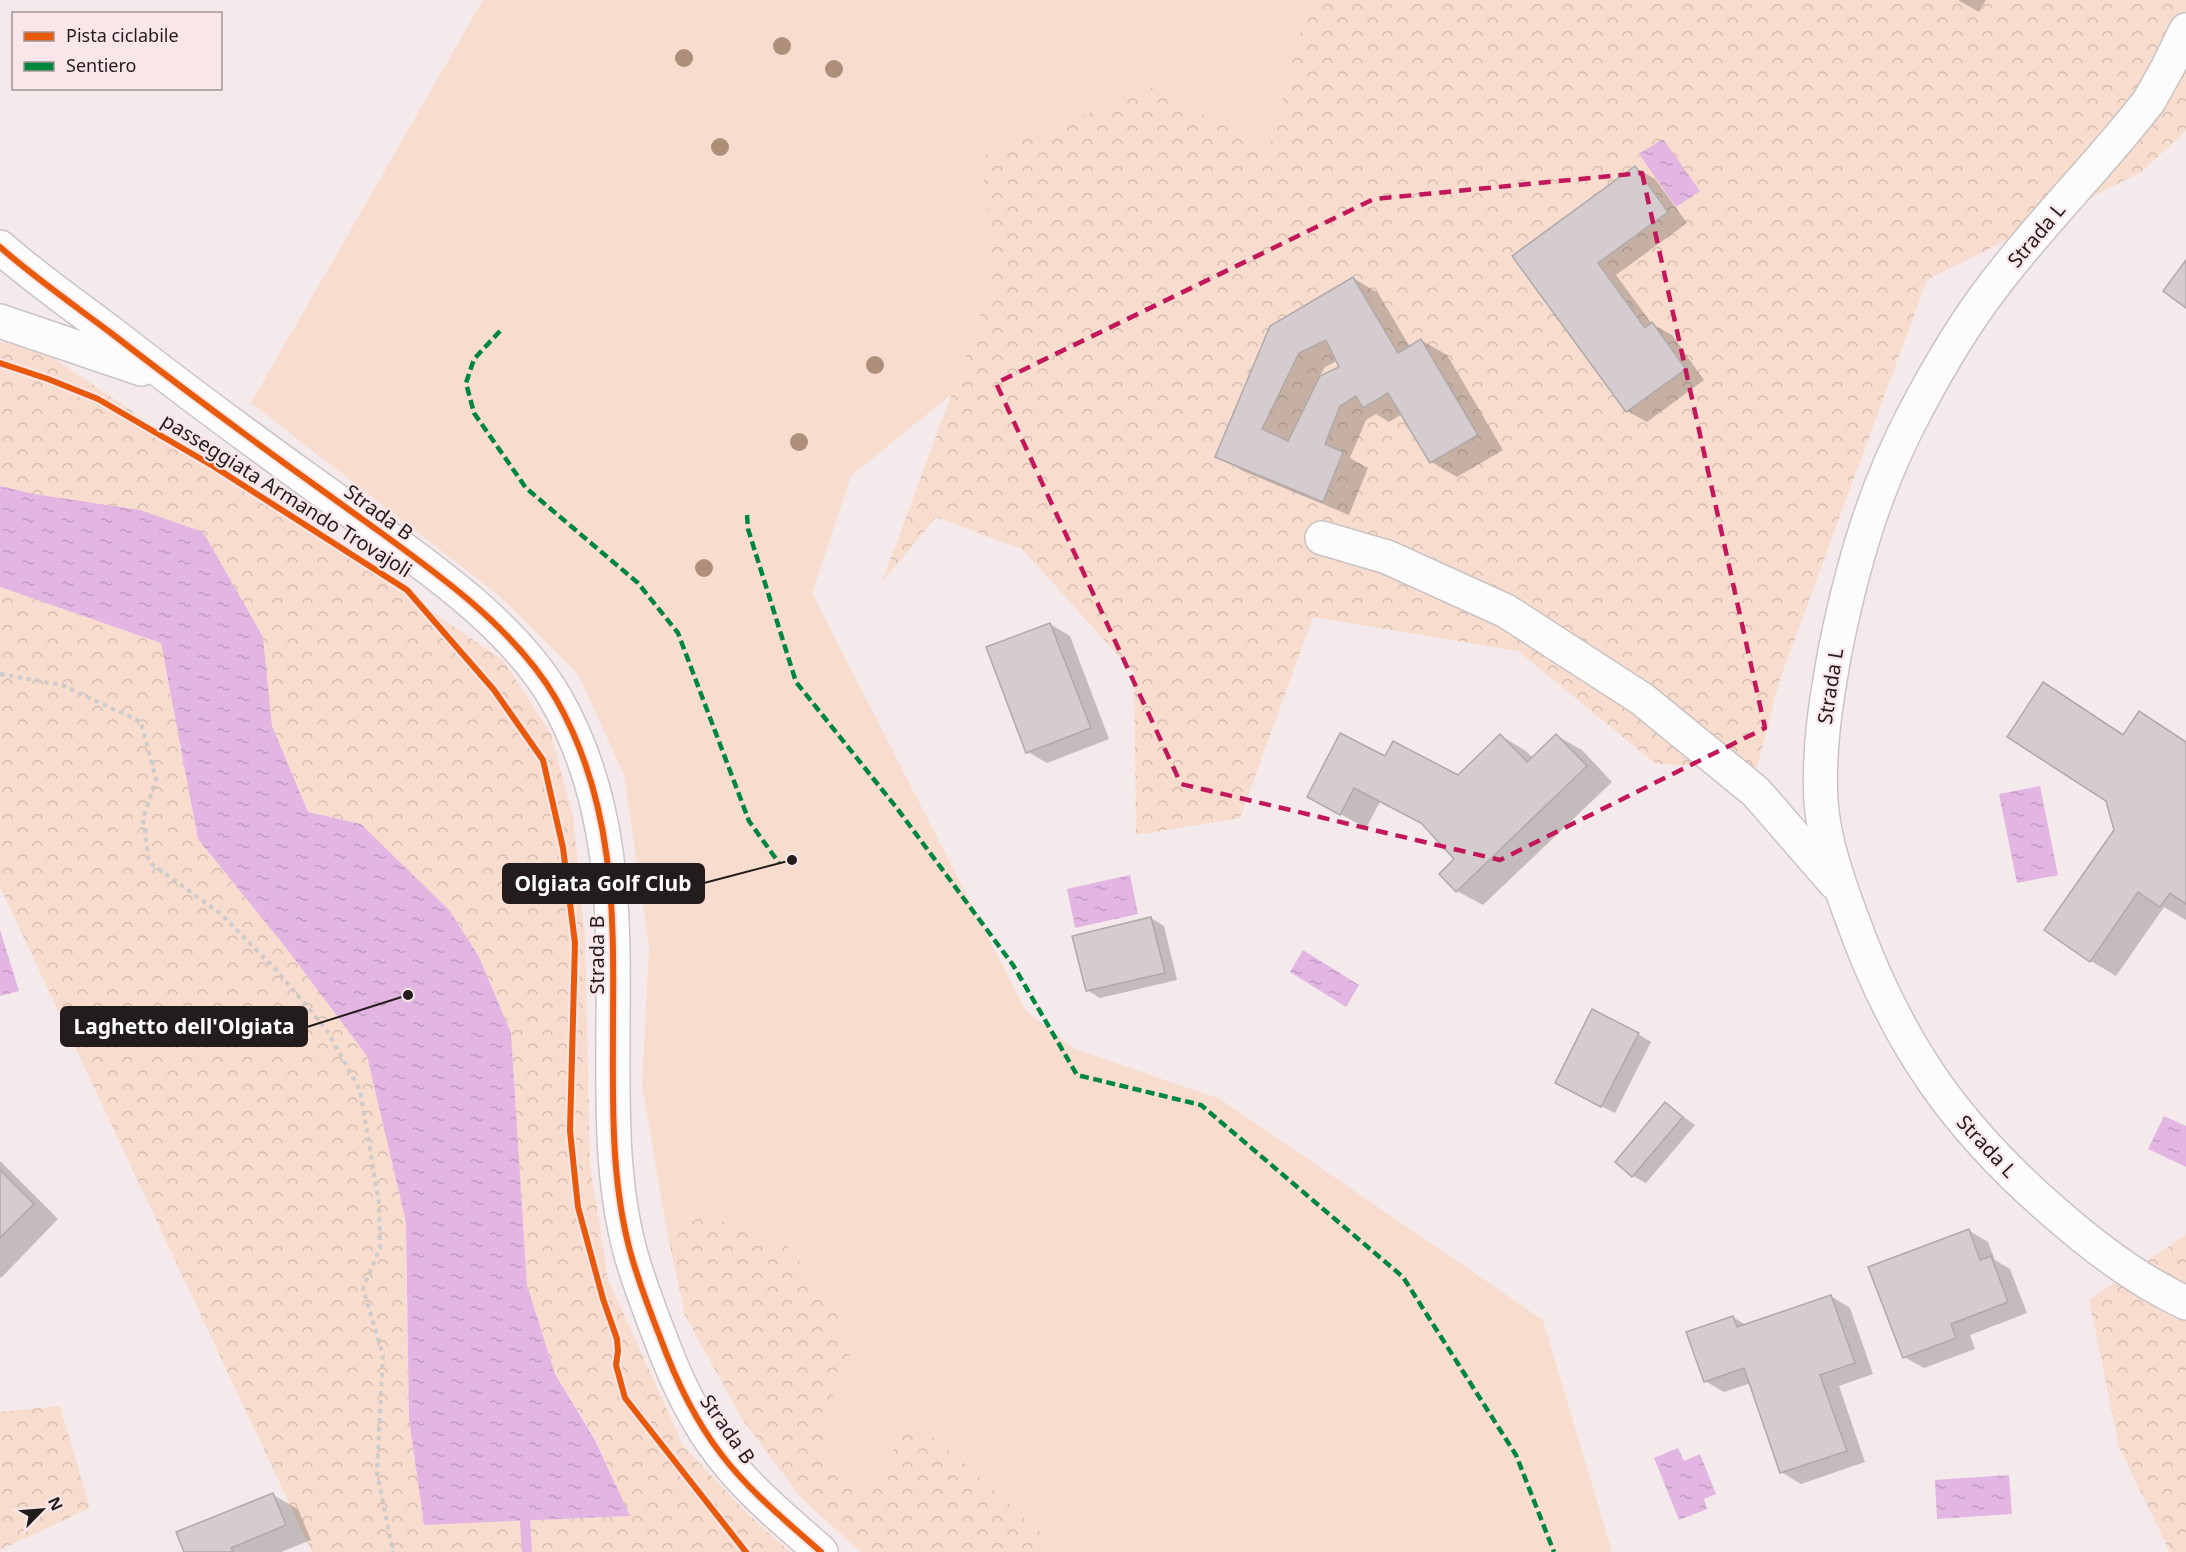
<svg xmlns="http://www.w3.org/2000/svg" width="2186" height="1552" viewBox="0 0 2186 1552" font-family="'Noto Sans',sans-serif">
	<defs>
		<pattern id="forest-crowns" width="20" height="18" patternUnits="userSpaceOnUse" patternTransform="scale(1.5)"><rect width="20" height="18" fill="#f8ddce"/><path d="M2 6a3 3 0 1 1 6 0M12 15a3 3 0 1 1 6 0" fill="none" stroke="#d4bdb0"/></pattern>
		<pattern id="water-ripples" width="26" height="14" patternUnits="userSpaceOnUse" patternTransform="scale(1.5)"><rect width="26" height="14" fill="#e2b5e2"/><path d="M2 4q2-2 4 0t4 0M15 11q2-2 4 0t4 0" fill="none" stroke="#c29bc1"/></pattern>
	</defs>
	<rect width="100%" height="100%" fill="#f4eaec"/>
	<!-- grass -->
	<polygon fill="#f8ddce" points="483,0 1464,0 1327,108 1001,354 851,476 812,593 1026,1011 1075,1049 1220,1099 1543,1320 1612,1552 861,1552 685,1315 667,1232 642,1086 649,946 624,775 578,674 497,594 251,403"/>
	<!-- forest -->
	<g fill="url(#forest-crowns)">
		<polygon points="1309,0 2186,0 2186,131 2141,172 1927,280 1780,679 1757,768 1656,764 1518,651 1313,617 1240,818 1136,835 1134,673 1023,550 936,517 882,582 993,282 982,157 1154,87 1269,151"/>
		<polygon points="24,338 213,466 306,525 504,661 551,734 573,816 585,935 590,1165 608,1279 684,1447 748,1514 790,1552 312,1552 0,887 0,587 161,643 198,839 287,949 367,1056 406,1222 409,1419 424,1525 629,1516 596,1440 555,1374 527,1285 511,1033 479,957 450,911 361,824 308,812 272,726 263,637 34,494 0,486 0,343"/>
		<polygon points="705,1216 783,1241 833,1302 851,1360 826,1409 824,1455 873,1506 872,1482 912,1422 953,1453 1046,1537 1056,1552 861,1552 802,1499 742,1419 685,1315 667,1232"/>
		<polygon points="2186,1235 2186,1552 2170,1552 2119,1447 2089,1300"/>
		<polygon points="60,1406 90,1508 0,1550 0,1412"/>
	</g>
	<!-- water -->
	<g fill="url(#water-ripples)">
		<polygon points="1663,139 1700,191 1676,207 1639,154"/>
		<polygon points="0,486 34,494 140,510 203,532 263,637 272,726 308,812 361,824 450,911 479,957 511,1033 527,1285 555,1374 595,1440 630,1516 424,1525 409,1419 406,1222 367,1056 287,949 198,839 161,643 0,587"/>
		<polygon points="2040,786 2058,875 2017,883 1999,794"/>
		<polygon points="1130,875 1138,914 1075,928 1067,889"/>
		<polygon points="0,930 19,991 0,996"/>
		<polygon points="1303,950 1359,985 1346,1007 1290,972"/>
		<polygon points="2164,1116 2186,1126 2186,1167 2148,1149"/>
		<polygon points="1678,1448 1684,1461 1700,1454 1716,1494 1704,1499 1707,1509 1679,1520 1654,1458"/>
		<polygon points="2009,1475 2012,1514 1937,1519 1935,1480"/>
	</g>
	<!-- shadow -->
	<g fill="#0003" fill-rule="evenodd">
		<polygon points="1958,0 1986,0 1979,12"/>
		<polygon points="1636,168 1655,179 1687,223 1616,275 1652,324 1672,335 1704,380 1647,422 1627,411 1514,256"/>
		<path d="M1353,278L1378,293L1410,347L1421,340L1447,355L1503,450L1457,477L1431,462L1402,414L1389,422L1376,414L1366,420L1350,458L1368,468L1349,515L1243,471L1217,456ZM1337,361L1341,368L1319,378L1325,367Z"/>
		<polygon points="1050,624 1070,636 1109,739 1047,763 1028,752"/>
		<polygon points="2044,684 2125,735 2139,713 2186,742 2186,920 2164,907 2116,976 2091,961 2046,930 2115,830 2107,800"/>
		<polygon points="1501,736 1526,751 1533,758 1557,736 1582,750 1612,782 1483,905 1457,891 1456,859 1424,825 1380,802 1366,828 1309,797 1386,758 1458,777"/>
		<polygon points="1151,918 1164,926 1177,980 1100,998 1087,990"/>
		<polygon points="1638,1034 1651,1042 1615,1113 1569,1090"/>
		<polygon points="1666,1104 1695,1125 1646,1183 1633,1176 1617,1162"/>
		<polygon points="0,1161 58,1219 1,1278 0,1277"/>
		<polygon points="1968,1230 1988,1242 1995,1260 2010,1269 2027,1313 1970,1335 1975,1349 1924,1368 1904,1357"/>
		<polygon points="1831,1296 1850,1308 1873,1374 1839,1386 1865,1462 1801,1484 1781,1472 1751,1383 1724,1392 1705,1381 1733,1317 1746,1325"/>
		<polygon points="273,1495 298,1509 311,1540 281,1552 186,1552"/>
	</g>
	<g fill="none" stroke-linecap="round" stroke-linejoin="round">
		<!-- stream -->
		<polyline stroke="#e2b5e2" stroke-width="10" points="525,1521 527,1552"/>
	</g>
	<!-- building -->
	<g fill="#d4cccf" stroke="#b0a9ab" stroke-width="1.5" fill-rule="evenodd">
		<polygon points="1635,166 1668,212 1598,263 1645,328 1652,322 1686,369 1626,412 1512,256"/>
		<polygon points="2186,260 2186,308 2163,291"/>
		<path d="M1353,277L1398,353L1421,339L1478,435L1430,463L1388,393L1363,408L1356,396L1340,406L1325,444L1343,452L1323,502L1215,457L1270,326ZM1326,340L1339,367L1320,376L1288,441L1262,429L1299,353Z"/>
		<polygon points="1050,623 1091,728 1026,753 986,647"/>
		<polygon points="2043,682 2123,735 2139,711 2186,742 2186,904 2170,893 2160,907 2138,892 2090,962 2044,930 2114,830 2106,801 2007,737"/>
		<polygon points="1340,733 1385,756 1393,741 1458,775 1500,734 1527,762 1556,734 1587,766 1456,892 1439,874 1454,859 1421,823 1354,788 1340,815 1307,797"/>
		<polygon points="1151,917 1165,973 1086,991 1072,936"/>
		<polygon points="1592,1009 1639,1033 1601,1107 1555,1083"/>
		<polygon points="1665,1102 1683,1117 1632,1177 1615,1162"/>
		<polygon points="0,1170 34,1204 0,1238"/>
		<polygon points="1969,1229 1980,1260 1991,1256 2008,1302 1951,1324 1956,1338 1903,1358 1868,1267"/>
		<polygon points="1831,1295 1855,1363 1820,1375 1847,1451 1780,1473 1744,1368 1704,1382 1686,1332 1733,1316 1737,1327"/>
		<polygon points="273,1493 286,1525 231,1548 233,1552 184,1552 176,1532"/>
	</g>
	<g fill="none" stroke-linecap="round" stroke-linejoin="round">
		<!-- street casing -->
		<g stroke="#cac3c4" stroke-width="36">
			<g id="street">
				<path d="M2186,30L2168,67L2149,101C2099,166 2040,223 1991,289C1962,327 1937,370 1915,412C1874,489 1852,567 1835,651C1826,701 1818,750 1821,802C1824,840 1837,878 1850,913C1896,1043 1956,1129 2061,1218C2099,1251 2141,1282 2186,1303"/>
				<path d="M0,247C35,278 74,305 111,333C183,389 256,443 330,496C405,551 509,617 556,699C614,801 614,908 613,1021C613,1097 610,1176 630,1251C638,1280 649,1309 660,1337C675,1378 694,1419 721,1454C749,1491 786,1521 821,1552"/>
				<polyline points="0,321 141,369"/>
				<polyline points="1322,538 1387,557 1506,611 1642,699 1756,792 1835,883"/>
			</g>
		</g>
		<!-- path -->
		<g stroke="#cdcbcb" stroke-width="4" stroke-dasharray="4.5 4.5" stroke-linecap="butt">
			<path d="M0,363C33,374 67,384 99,399C166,433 230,477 294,517"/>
			<polyline points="436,623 494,690 543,760 563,848 575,941"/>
			<polyline points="0,674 62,685 141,722 156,779 143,819 149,862 221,914 278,972 326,1029 360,1090 379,1203 380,1248 363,1289 383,1355 377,1473 393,1552"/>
			<polyline points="574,952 570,1131 578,1207 603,1299 617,1339 618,1351 616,1365 625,1398 746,1552"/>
		</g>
		<!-- street -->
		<use href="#street" stroke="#fdfcfc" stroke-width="33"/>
		<!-- quiet -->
		<g stroke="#00873e" stroke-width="4.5" stroke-dasharray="9 4.5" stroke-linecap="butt">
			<polyline points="500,331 474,359 466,383 474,413 526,488 638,583 678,633 749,821 779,863"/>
			<polyline points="747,515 748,529 796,682 896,807 1013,965 1077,1075 1201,1105 1403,1277 1516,1455 1554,1552"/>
		</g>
		<!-- cycleway casing -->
		<g stroke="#f8e6e8" stroke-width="10">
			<g id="cycleway">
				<path d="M0,247C35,278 74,305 111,333C183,389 256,443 330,496C405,551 509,617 556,699C614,801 614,908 613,1021C613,1097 610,1176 630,1251C638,1280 649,1309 660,1337C675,1378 694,1419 721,1454C749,1491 786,1521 821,1552"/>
				<polyline points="0,363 48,379 98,399 213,466 407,590 494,690 543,760 563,848 575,943 570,1131 578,1207 603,1299 617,1339 618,1351 616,1365 625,1398 746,1552"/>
			</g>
		</g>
		<!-- cycleway -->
		<use href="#cycleway" stroke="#e8590c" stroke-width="6"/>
	</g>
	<!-- trees -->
	<g fill="#ae8f7a">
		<circle cx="782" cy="46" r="9"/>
		<circle cx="684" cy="58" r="9"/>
		<circle cx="834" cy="69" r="9"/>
		<circle cx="720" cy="147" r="9"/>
		<circle cx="875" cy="365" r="9"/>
		<circle cx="799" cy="442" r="9"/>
		<circle cx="704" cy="568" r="9"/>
	</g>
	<!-- marked area -->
	<path fill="none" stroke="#c2185b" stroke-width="4.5" stroke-dasharray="12 8" stroke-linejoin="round" d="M1642,173L1765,728L1500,860L1181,784L996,383L1374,199Z"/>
	<g text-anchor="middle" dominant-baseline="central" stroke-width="4.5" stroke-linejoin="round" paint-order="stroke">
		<!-- street labels -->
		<g font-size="20" fill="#221c1c" stroke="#f8e6e8">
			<text transform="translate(2036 235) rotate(-50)">Strada L</text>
			<text transform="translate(287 495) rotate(32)">passeggiata Armando Trovajoli</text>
			<text transform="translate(379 512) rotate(36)">Strada B</text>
			<text transform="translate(1830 686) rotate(-81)">Strada L</text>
			<text transform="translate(596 955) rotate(-90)">Strada B</text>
			<text transform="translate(1987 1146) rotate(47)">Strada L</text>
			<text transform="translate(728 1429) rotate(55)">Strada B</text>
		</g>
	</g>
	<!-- callouts -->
	<path fill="none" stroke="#221c1c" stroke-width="2" d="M792 860L704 883M408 995L307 1027"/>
	<g fill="#221c1c" stroke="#f8e6e8" stroke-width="2">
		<circle cx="792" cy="860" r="6"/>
		<circle cx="408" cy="995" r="6"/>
	</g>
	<g fill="#221c1c" stroke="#221c1c" stroke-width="2">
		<rect x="503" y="864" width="201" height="39" rx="6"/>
		<rect x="61" y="1007" width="246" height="39" rx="6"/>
	</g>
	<g font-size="21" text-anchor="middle" font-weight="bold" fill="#fff">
		<text x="603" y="891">Olgiata Golf Club</text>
		<text x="184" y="1034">Laghetto dell'Olgiata</text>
	</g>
	<!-- legend -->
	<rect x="12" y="12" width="210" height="78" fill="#f8e6e8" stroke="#a29596" stroke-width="1.5"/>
	<rect x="24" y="32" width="30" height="9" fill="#e8590c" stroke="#a29596" stroke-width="1.5"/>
	<text x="66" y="42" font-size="18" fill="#221c1c">Pista ciclabile</text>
	<rect x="24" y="62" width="30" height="9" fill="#00873e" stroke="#a29596" stroke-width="1.5"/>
	<text x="66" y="72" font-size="18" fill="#221c1c">Sentiero</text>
	<!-- north arrow -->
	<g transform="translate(42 1510) rotate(65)" stroke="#f8e6e8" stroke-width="4.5" paint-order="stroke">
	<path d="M0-4.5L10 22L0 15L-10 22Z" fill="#221c1c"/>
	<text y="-9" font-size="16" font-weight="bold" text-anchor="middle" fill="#221c1c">N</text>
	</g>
</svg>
